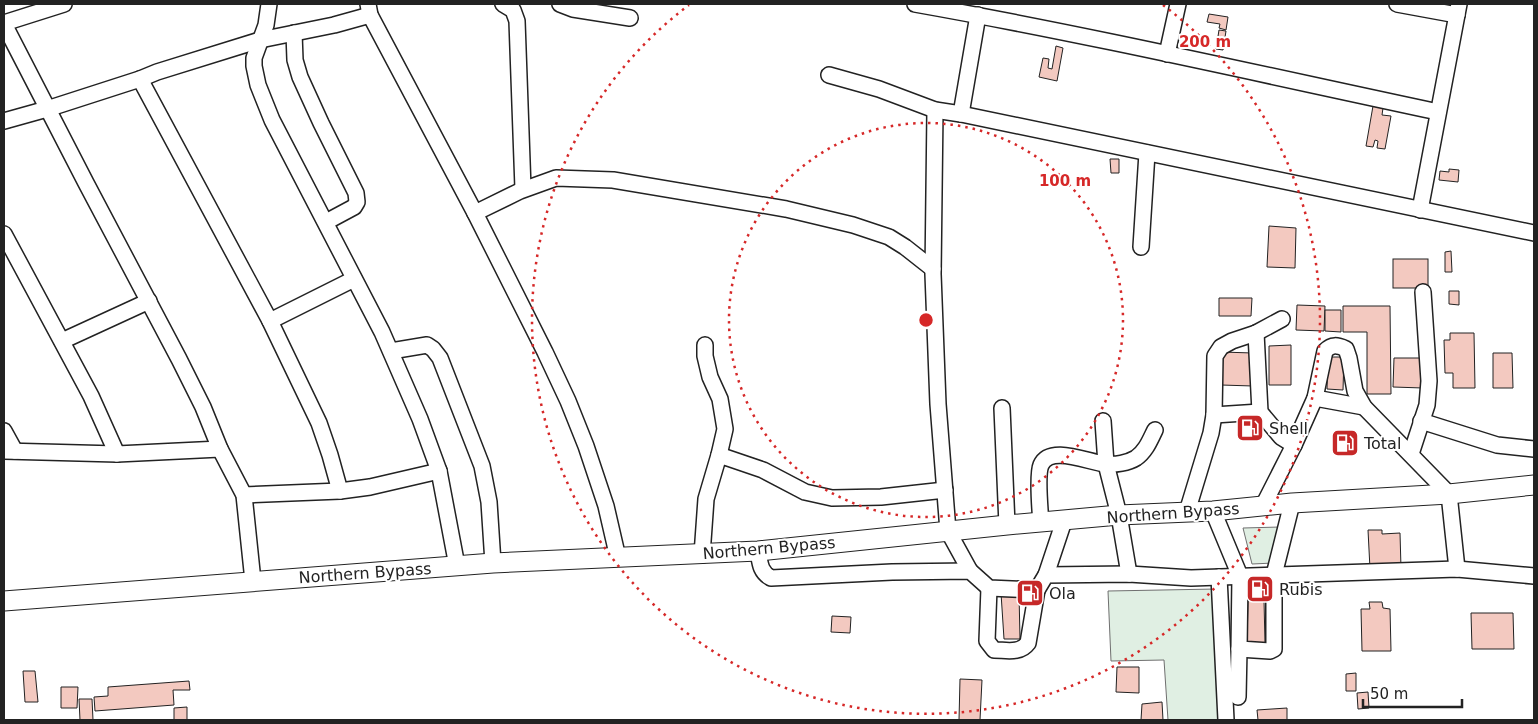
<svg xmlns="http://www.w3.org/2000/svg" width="1538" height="724" viewBox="0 0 1538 724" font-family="'DejaVu Sans',sans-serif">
	<rect width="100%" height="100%" fill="#fff"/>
	<!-- green -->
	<g fill="#e0efe3" stroke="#6f6f6f">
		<polygon points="1280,527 1274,563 1252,564 1243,528"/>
		<polygon points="1216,589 1221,720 1168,720 1164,660 1111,661 1108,591"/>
	</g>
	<!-- building -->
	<g fill="#f3c9c0" stroke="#222">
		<polygon points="1209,14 1228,17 1226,30 1219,28 1220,24 1207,22"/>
		<polygon points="1219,30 1226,31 1223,50 1216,49"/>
		<polygon points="1056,46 1063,48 1057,81 1039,77 1043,58 1049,59 1048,68 1052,69"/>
		<polygon points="1373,106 1383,108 1382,115 1391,116 1385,149 1377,148 1378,141 1375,140 1373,147 1366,146"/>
		<polygon points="1110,159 1119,159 1119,173 1111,173"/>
		<polygon points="1449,169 1459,170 1458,182 1439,180 1440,171 1449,172"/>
		<polygon points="1269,226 1296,228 1295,268 1267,267"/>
		<polygon points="1451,251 1452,272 1445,272 1445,252"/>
		<rect x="1393" y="259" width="35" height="29"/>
		<polygon points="1449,291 1459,291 1459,305 1449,304"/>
		<polygon points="1219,298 1252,298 1251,316 1219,316"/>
		<polygon points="1297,305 1325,306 1324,331 1296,330"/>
		<polygon points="1343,306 1390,306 1391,394 1367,394 1367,332 1343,332"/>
		<polygon points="1325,310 1341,310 1341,332 1325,331"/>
		<polygon points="1450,333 1474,333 1475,388 1453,388 1453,373 1445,373 1444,340 1450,340"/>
		<polygon points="1291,345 1291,385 1269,385 1269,346"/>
		<polygon points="1221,352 1253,353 1253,386 1221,385"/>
		<polygon points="1493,353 1512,353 1513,388 1493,388"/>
		<polygon points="1328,357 1344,357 1343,390 1327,389"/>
		<polygon points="1394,358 1423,358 1423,388 1393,387"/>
		<polygon points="1368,530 1382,530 1382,534 1400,533 1401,568 1370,569"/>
		<polygon points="1001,593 1019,593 1020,639 1004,639"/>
		<polygon points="1248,600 1264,600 1265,644 1247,644"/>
		<polygon points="1369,602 1382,602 1383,608 1390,609 1391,651 1362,651 1361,609 1370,609"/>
		<polygon points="1471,613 1513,613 1514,649 1472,649"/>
		<polygon points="832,616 851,617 850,633 831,632"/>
		<polygon points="1117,667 1139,667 1139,693 1116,692"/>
		<polygon points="23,671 35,671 38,702 25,702"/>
		<polygon points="1356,673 1356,691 1346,691 1346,674"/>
		<polygon points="960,679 982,680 980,720 959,720"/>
		<polygon points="189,681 190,690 173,690 174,705 95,711 94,697 108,696 108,687"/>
		<polygon points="61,687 78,687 77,708 61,708"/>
		<polygon points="1368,692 1369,708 1358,709 1357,693"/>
		<polygon points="79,699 92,699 93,720 80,720"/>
		<polygon points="1162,702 1163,720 1141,720 1142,704"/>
		<polygon points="187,707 187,720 174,720 174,708"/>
		<polygon points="1287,708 1287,720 1258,720 1257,710"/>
	</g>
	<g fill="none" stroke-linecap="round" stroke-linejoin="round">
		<!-- minor casing -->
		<g stroke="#222" stroke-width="18">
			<g id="minor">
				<polyline points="269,4 266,25 254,58 254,66 258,85 272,120 382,332 420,419 439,471 457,566"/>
				<polyline points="368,4 370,15 475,213 545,352 568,401 586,446 606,506 618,558"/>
				<polyline points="503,4 513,10 517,21 523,189"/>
				<polyline points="560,4 573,9 630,18"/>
				<path d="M915,4C1090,35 1264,75 1438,112"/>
				<polyline points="1397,4 1457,15"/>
				<polyline points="4,23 64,4"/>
				<polyline points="4,24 86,183 179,359 203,407 220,449 244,495 253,581"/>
				<polyline points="294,33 295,60 300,77 321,123 356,193 357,202 354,207 326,222"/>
				<polyline points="1167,54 1178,4"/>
				<polyline points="829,75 879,89 935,110 961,114 1534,233"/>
				<polyline points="140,79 270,321 319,423 330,455 340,491"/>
				<polyline points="935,110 933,274 938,404 948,531 970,571"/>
				<polyline points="961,114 978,15"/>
				<polyline points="4,121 47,109 140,79 157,72 260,40 334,25 370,15"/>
				<polyline points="1420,210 1459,4"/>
				<polyline points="475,213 520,191 556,178 613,180 786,209 853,225 889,237 905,247 933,269"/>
				<polyline points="4,234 91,396 117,454"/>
				<polyline points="1141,247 1147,153"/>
				<polyline points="270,321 354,279"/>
				<polyline points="1256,333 1260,412 1281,437 1294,445"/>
				<polyline points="62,341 149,301"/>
				<polyline points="705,345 705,356 710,377 720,399 725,429 719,455"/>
				<polyline points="391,351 427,345 433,349 440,358 482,466 489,502 493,563"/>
				<polyline points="1315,398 1364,407"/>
				<polyline points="1002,408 1007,525"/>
				<polyline points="1214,415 1260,412"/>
				<polyline points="1103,421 1106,464 1119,515 1129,574"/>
				<polyline points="1421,421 1497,445 1534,449"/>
				<polyline points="4,431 15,451"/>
				<polyline points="4,451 117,454 220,449"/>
				<polyline points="1411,454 1427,405 1429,381 1423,292"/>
				<polyline points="244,495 340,491 370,487 439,471"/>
				<path d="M1263,506L1294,445L1315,398L1325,351C1332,344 1337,345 1346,349L1349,358L1355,391L1364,407L1449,494L1457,569"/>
				<polyline points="1213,511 1240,576 1239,649 1270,651 1274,649 1274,575 1292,503"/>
				<polyline points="1187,512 1211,433 1214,415 1215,356 1221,347 1232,341 1256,333 1282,319"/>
				<path d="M1041,523C1040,511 1037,474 1041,465C1050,444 1090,463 1106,464C1115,465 1128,463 1136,458C1146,451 1150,440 1155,430"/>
				<path d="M758,551C760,563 760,572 771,578L892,572L970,571L989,588L1037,590L1046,575L1129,574L1191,578L1457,569L1534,576"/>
				<polyline points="702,555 706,499 719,455 763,470 805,492 832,498 881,497 945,490"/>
				<polyline points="1046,575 1064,521"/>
				<polyline points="1219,577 1226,720"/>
				<path d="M989,588L987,641L994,650C1006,650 1020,654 1028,643L1037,590"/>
				<polyline points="1238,697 1239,649"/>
			</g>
		</g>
		<!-- major casing -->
		<g stroke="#222" stroke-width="21">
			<polyline id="major" points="4,601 493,563 758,551 1007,525 1119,515 1213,511 1292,503 1449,494 1534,485"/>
		</g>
		<!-- minor -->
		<use href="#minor" stroke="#fff" stroke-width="15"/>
		<!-- major -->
		<use href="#major" stroke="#fff" stroke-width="19"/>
	</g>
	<!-- distance rings -->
	<g fill="none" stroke="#d62828" stroke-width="2.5" stroke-dasharray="2.5 5">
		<circle cx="926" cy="320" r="197"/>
		<path d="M1163 5A394 394 0 1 1 689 5"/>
	</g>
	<!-- icons -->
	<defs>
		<g id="fuel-square" transform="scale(1.4375)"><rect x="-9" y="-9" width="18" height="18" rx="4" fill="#c62828" stroke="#fff"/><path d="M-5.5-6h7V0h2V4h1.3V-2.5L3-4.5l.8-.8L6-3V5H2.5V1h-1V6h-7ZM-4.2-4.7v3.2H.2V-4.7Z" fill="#fff"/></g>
	</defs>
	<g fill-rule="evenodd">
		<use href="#fuel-square" x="1250" y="428"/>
		<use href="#fuel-square" x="1345" y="443"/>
		<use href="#fuel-square" x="1260" y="589"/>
		<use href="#fuel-square" x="1030" y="593"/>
	</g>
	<g text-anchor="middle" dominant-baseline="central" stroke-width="4" stroke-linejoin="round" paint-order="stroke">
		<!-- poi labels -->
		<g font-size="16" fill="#222" stroke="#fff" text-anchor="start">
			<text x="1269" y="428">Shell</text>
			<text x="1364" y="443">Total</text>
			<text x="1279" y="589">Rubis</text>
			<text x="1049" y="593">Ola</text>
		</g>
		<!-- street labels -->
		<g font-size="16" fill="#222" stroke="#fff">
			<text transform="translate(1173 513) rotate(-4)">Northern Bypass</text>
			<text transform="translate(769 548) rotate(-5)">Northern Bypass</text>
			<text transform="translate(365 573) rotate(-4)">Northern Bypass</text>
		</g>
	</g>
	<circle cx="926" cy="320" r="8" fill="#d62828" stroke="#fff" stroke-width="2.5"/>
	<g font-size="15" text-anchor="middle" font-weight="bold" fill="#d62828" stroke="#fff" stroke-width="4" stroke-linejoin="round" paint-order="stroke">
		<text x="1205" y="47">200 m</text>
		<text x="1065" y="186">100 m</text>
	</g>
	<!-- border -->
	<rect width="1538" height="724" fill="none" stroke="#222222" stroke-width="10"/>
	<!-- scale -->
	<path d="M1363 699v8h99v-8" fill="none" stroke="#222222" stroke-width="2.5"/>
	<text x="1370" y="699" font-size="15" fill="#222222" stroke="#ffffff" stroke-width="4" paint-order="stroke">50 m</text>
</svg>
